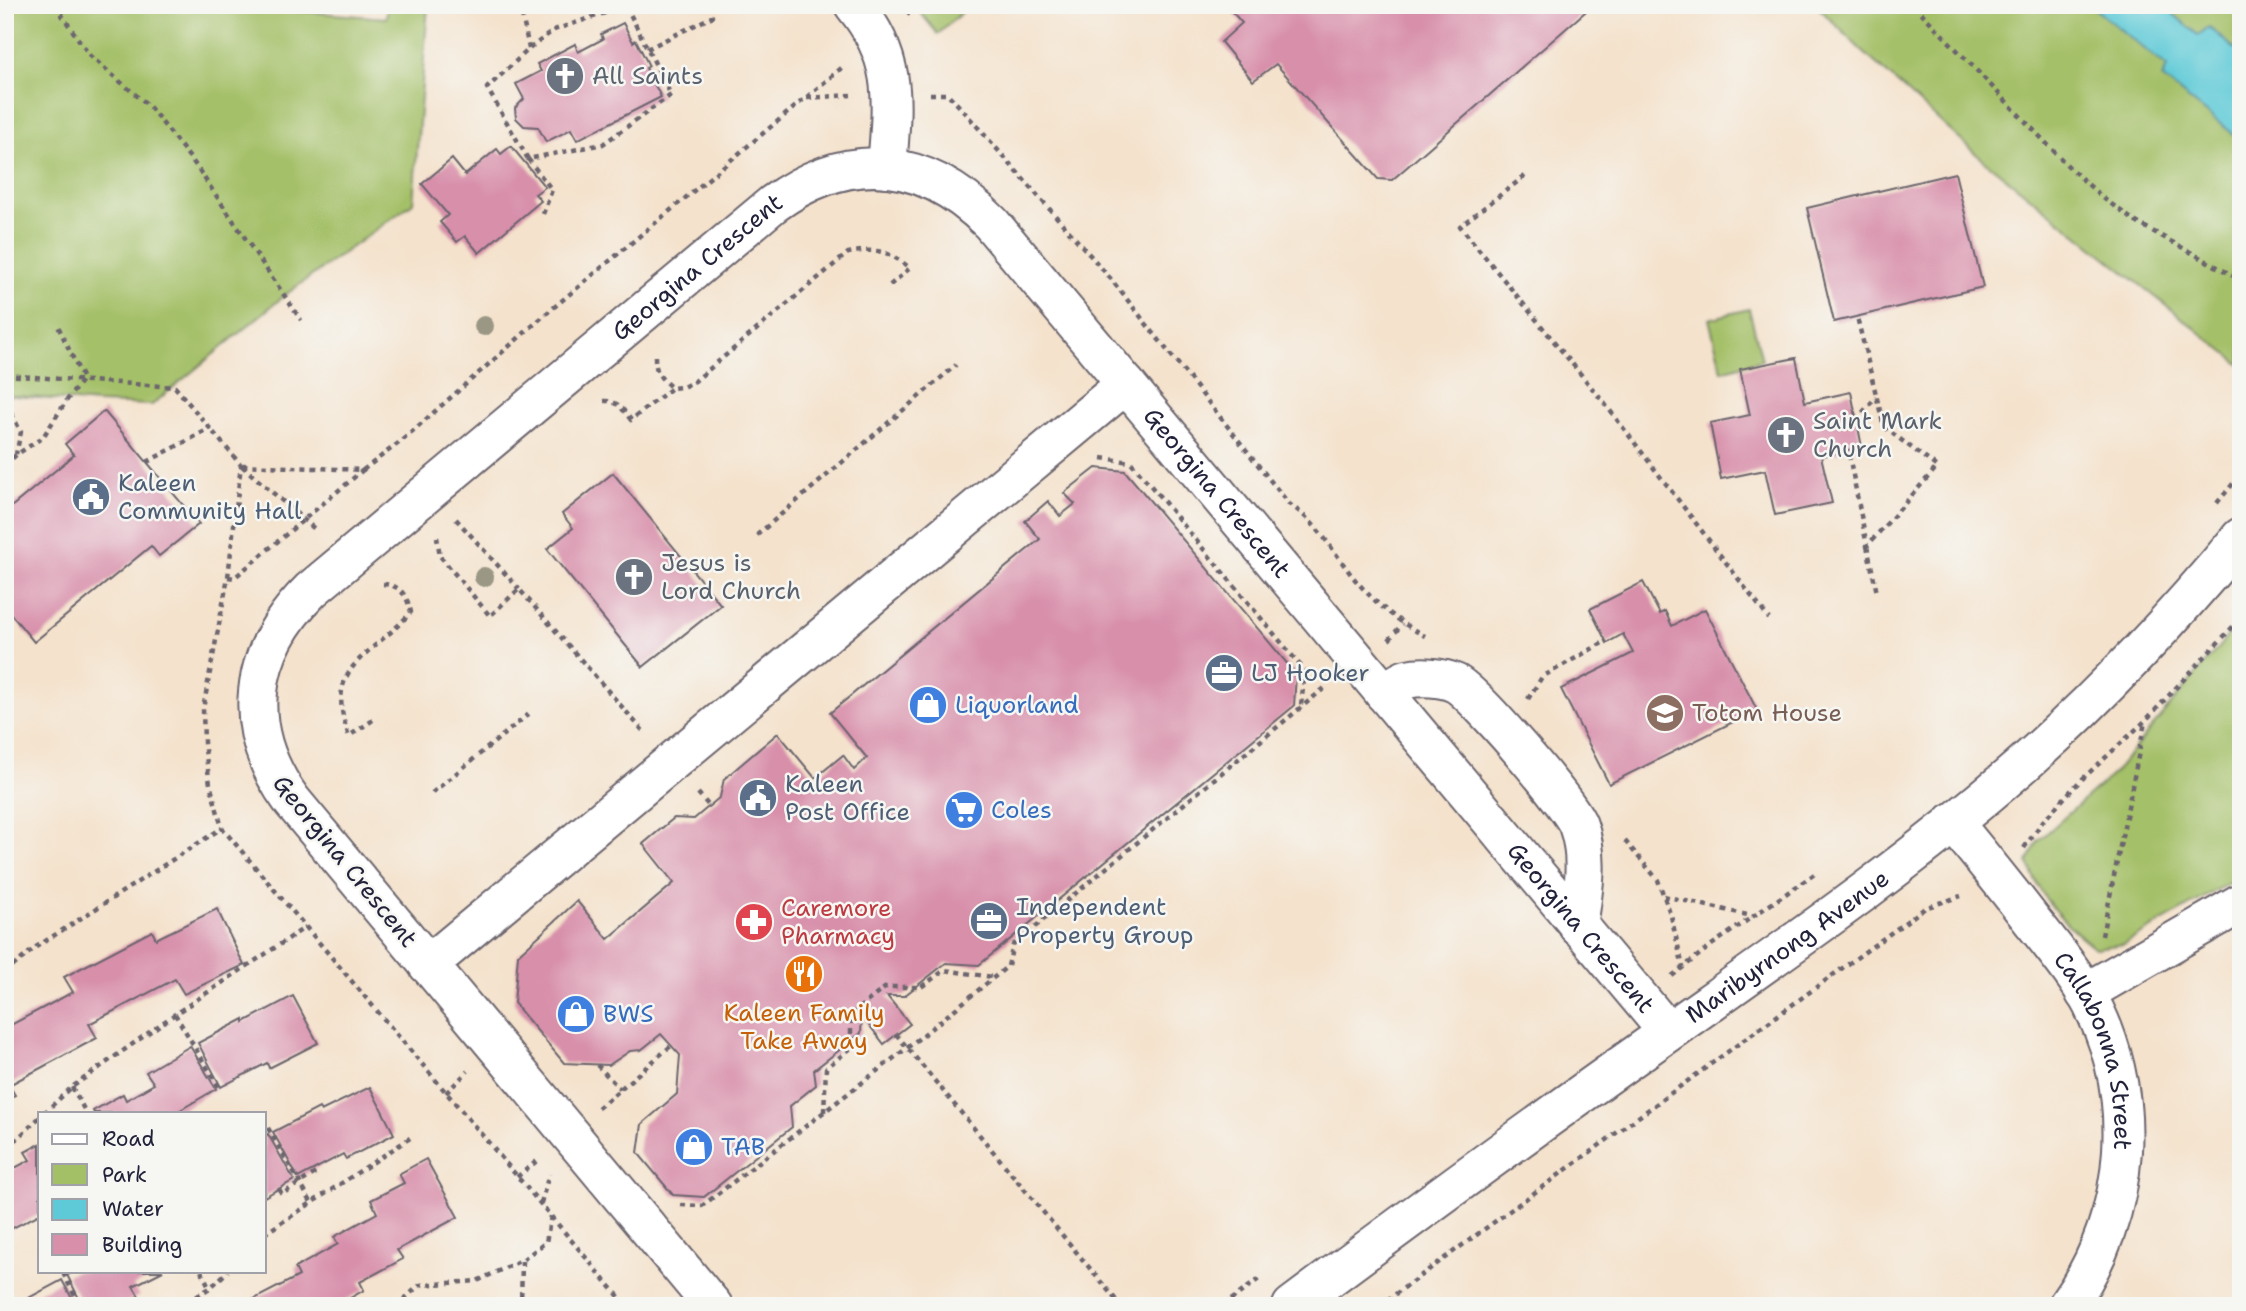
<svg xmlns="http://www.w3.org/2000/svg" width="2246" height="1311" viewBox="0 0 2246 1311" font-family="'Shantell Sans',sans-serif">
	<rect width="100%" height="100%" fill="#f6f6f2"/>
	<filter id="ink" filterUnits="userSpaceOnUse"><feTurbulence type="fractalNoise" baseFrequency=".0143" numOctaves="2"/><feDisplacementMap in="SourceGraphic" scale="14" xChannelSelector="R" yChannelSelector="G"/><feConvolveMatrix kernelMatrix="1 2 1 2 8 2 1 2 1" color-interpolation-filters="sRGB"/></filter>
	<filter id="wash" filterUnits="userSpaceOnUse"><feTurbulence type="fractalNoise" baseFrequency=".00686" numOctaves="4" result="noise"/><feDisplacementMap in="SourceGraphic" scale="28" xChannelSelector="R" yChannelSelector="G"/><feGaussianBlur stdDeviation="1.57" result="paint"/><feColorMatrix in="noise" values="0 0 0 0 0 0 0 0 0 0 0 0 0 0 0 0 0 1.4 0 .05"/><feComposite in="paint" operator="in"/></filter>
	<g filter="url(#wash)">
		<rect width="100%" height="100%" fill="#f4e2cc"/>
		<!-- green -->
		<g fill="#a4c067" stroke="#637151" stroke-width="2">
			<polygon points="5,5 214,5 386,18 388,5 428,5 413,203 285,295 152,405 98,403 5,395"/>
			<polygon points="914,5 970,5 938,34"/>
			<polygon points="1816,5 2241,5 2241,365 1976,154 1861,50"/>
			<polygon points="1749,309 1762,360 1722,371 1709,319"/>
			<path d="M2241,620V876L2124,944L2095,948C2065,924 2039,899 2028,862L2038,841L2115,772Z"/>
		</g>
		<!-- water -->
		<polygon fill="#5ecad7" stroke="#407689" stroke-width="2" points="2090,5 2163,5 2198,35 2209,27 2241,54 2241,140 2162,78 2167,67"/>
		<g id="blocks">
			<!-- building -->
			<g fill="#d88faa">
				<polygon points="1226,5 1593,5 1392,180 1378,179 1276,64 1253,81 1221,42 1242,23"/>
				<polygon points="623,23 633,42 636,40 649,66 646,68 661,97 577,140 571,129 546,142 538,127 524,126 516,118 515,108 524,99 516,84 541,71 537,64 575,44 578,52 603,39 601,34"/>
				<polygon points="511,146 545,187 535,194 541,201 479,253 465,236 457,242 440,222 448,215 422,184 452,159 465,175 497,149 501,154"/>
				<polygon points="1955,173 1983,287 1834,322 1807,208"/>
				<polygon points="1796,358 1805,402 1851,392 1862,447 1821,456 1832,503 1775,515 1765,470 1721,479 1710,423 1750,415 1740,369"/>
				<polygon points="104,411 199,524 159,556 151,546 34,642 5,607 5,512 74,455 65,444"/>
				<polygon points="1096,468 1125,471 1296,674 1294,706 979,965 946,963 904,996 887,996 910,1024 884,1044 862,1016 861,1033 814,1070 816,1085 790,1106 792,1127 704,1197 673,1195 638,1153 642,1124 677,1094 680,1055 661,1034 641,1050 630,1051 609,1065 564,1063 514,1003 518,955 577,901 608,939 674,883 643,844 674,818 694,819 720,797 724,779 778,733 815,778 843,755 854,770 867,758 830,713 1040,539 1025,521 1048,501 1060,516 1075,504 1064,493"/>
				<polygon points="613,473 721,605 643,667 547,549 573,528 562,514"/>
				<polygon points="1643,582 1660,614 1665,611 1672,626 1705,609 1757,710 1609,784 1561,689 1633,653 1623,634 1607,643 1590,609"/>
				<polygon points="217,909 244,965 184,994 175,979 89,1024 97,1038 9,1085 15,1095 5,1100 5,1028 73,992 64,977 152,931 156,939"/>
				<polygon points="293,996 318,1043 269,1068 267,1063 221,1087 198,1043 244,1019 244,1022"/>
				<polygon points="190,1046 216,1089 175,1113 94,1113 93,1111 123,1094 126,1100 154,1084 146,1072"/>
				<polygon points="370,1087 394,1134 346,1159 343,1154 298,1178 273,1132 319,1108 321,1111"/>
				<polygon points="268,1134 294,1180 264,1197 264,1136"/>
				<polygon points="40,1144 40,1214 9,1230 5,1223 5,1173 30,1160 25,1152"/>
				<polygon points="426,1159 458,1217 397,1250 403,1259 360,1282 364,1290 336,1306 241,1306 299,1276 295,1268 338,1244 334,1237 377,1213 371,1200 404,1183 399,1174"/>
				<polygon points="76,1271 163,1271 133,1286 139,1296 120,1306 83,1306 67,1275"/>
				<polygon points="62,1280 76,1306 21,1306 19,1303"/>
			</g>
		</g>
	</g>
	<g filter="url(#ink)">
		<use href="#blocks" fill-opacity="0" stroke="#6c656e" stroke-width="2"/>
		<g fill="none" stroke-linecap="round" stroke-linejoin="round">
			<!-- minor casing -->
			<g stroke="#6c656e" stroke-width="42">
				<g id="minor">
					<path d="M854,5C899,60 892,102 887,168"/>
					<path d="M1384,693C1391,689 1399,681 1407,679C1420,676 1442,677 1455,683C1474,692 1570,804 1578,825C1590,858 1583,892 1578,926"/>
					<path id="s1" d="M1953,822C1980,855 2007,888 2033,922C2051,944 2069,966 2084,990C2142,1089 2133,1214 2067,1306"/>
					<polyline points="428,965 1126,384"/>
					<polyline points="2085,993 2241,903"/>
					<path id="s2" d="M713,1306L292,801C239,729 248,652 311,590L773,204C850,148 925,157 991,223L1668,1032"/>
					<path id="s3" d="M1292,1306C1410,1218 1530,1130 1650,1045C1775,956 1903,869 2019,768C2099,698 2173,619 2241,537"/>
				</g>
			</g>
			<!-- path -->
			<g stroke="#6c656e" stroke-width="4.5" stroke-dasharray="5 5" stroke-linecap="butt">
				<polyline points="55,5 90,56 149,106 194,163 301,320"/>
				<polyline points="520,5 529,49"/>
				<polyline points="1914,5 2070,168 2103,198 2136,222 2241,280"/>
				<polygon points="626,6 671,95 603,144 528,159 487,88 529,49 554,30"/>
				<polyline points="907,14 917,5"/>
				<polyline points="647,49 717,14"/>
				<path d="M930,94H948L968,116L1110,278L1289,504C1315,521 1329,545 1347,569C1368,598 1395,620 1425,636"/>
				<polyline points="807,98 851,95"/>
				<polyline points="528,159 552,190 543,214"/>
				<polyline points="1525,176 1460,226 1605,404 1769,619"/>
				<path d="M655,356C655,372 660,378 672,388L683,387L695,381L848,253C877,248 887,250 910,268L889,286"/>
				<polyline points="5,375 175,387 241,465 228,577 203,709 204,743 210,784 222,828 627,1306"/>
				<path d="M604,401C618,400 623,410 631,420L672,388"/>
				<polyline points="5,406 9,409 21,432 16,454"/>
				<polyline points="1856,420 1876,397"/>
				<polyline points="1849,455 1867,546 1937,467 1884,427 1857,317"/>
				<polyline points="1102,458 1131,462 1305,671 1301,705"/>
				<polyline points="147,462 211,428"/>
				<polyline points="5,465 16,455 43,437 67,400 83,379 58,326"/>
				<polyline points="242,466 317,531"/>
				<polyline points="363,470 400,442 547,313 844,66"/>
				<polyline points="2217,503 2241,474"/>
				<polyline points="456,519 519,589"/>
				<polyline points="757,535 956,365"/>
				<polyline points="437,537 440,556 490,616 519,589 644,732"/>
				<polyline points="1867,546 1877,593"/>
				<polyline points="228,577 234,578 363,470 242,465"/>
				<polyline points="1389,640 1402,624"/>
				<polyline points="1528,699 1542,677 1606,641"/>
				<path d="M373,720L349,736C322,664 371,658 411,612C407,596 401,585 383,584"/>
				<polyline points="432,793 530,713"/>
				<polyline points="698,793 709,806"/>
				<polyline points="1625,841 1658,880 1671,916 1683,967"/>
				<polyline points="2024,848 2043,821 2079,782 2145,721 2241,618"/>
				<polyline points="1664,896 1752,916"/>
				<polyline points="2102,936 2145,722"/>
				<polyline points="5,973 36,947 222,828"/>
				<polyline points="1672,976 1713,944 1816,873"/>
				<polyline points="175,1014 221,1091"/>
				<polyline points="896,1034 1121,1306"/>
				<polyline points="597,1065 620,1089"/>
				<polyline points="72,1087 86,1113"/>
				<polyline points="446,1093 468,1071"/>
				<polyline points="598,1108 672,1045"/>
				<polyline points="824,1112 826,1068 851,1048 851,1014 886,987 921,987 945,970 992,977"/>
				<polyline points="44,1113 72,1087 175,1014 306,927"/>
				<polyline points="268,1128 311,1202"/>
				<polyline points="5,1146 17,1139 40,1117"/>
				<polyline points="517,1177 538,1160"/>
				<polyline points="279,1189 282,1194 317,1172 315,1169"/>
				<polyline points="541,1203 549,1174"/>
				<polyline points="681,1205 702,1206 907,1048 1008,966 1013,945 1327,686"/>
				<polyline points="5,1229 9,1236"/>
				<polyline points="264,1234 410,1138"/>
				<polyline points="201,1271 210,1288"/>
				<polyline points="63,1273 80,1306"/>
				<polyline points="179,1306 210,1288 228,1271"/>
				<polyline points="396,1306 420,1285 477,1281 522,1260 546,1242 551,1216"/>
				<polyline points="521,1306 522,1261"/>
				<polyline points="1223,1306 1259,1279"/>
				<polyline points="1379,1306 1925,908 1961,896"/>
			</g>
			<!-- minor -->
			<use href="#minor" stroke="#fff" stroke-width="38"/>
		</g>
		<!-- trees -->
		<g fill="#9a9784">
			<circle cx="484" cy="326" r="10"/>
			<circle cx="484" cy="577" r="10"/>
		</g>
	</g>
	<!-- icons -->
	<defs>
		<g id="church-disc" transform="scale(2.0125)"><circle r="9.5" fill="#6b7280" stroke="#f6f6f2"/><path d="M-1.2-6h2.4v3.5h3.3v2.4h-3.3V6h-2.4V-.1h-3.3v-2.4h3.3Z" fill="#fff"/></g>
		<g id="civic-disc" transform="scale(2.0125)"><circle r="9.5" fill="#5c6f8a" stroke="#f6f6f2"/><path d="M-.6-6.5H3V-4.5H.6V-3L4-1V1h2V6H-6V1h2V-1L-.6-3ZM-1.2 2.5V6h2.4V2.5Z" fill="#fff"/></g>
		<g id="office-disc" transform="scale(2.0125)"><circle r="9.5" fill="#5c6f8a" stroke="#f6f6f2"/><path d="M-6-3h4V-5.5h4V-3h4V5H-6ZM-1-4.5V-3h2v-1.5ZM-6 0V1H6V0Z" fill="#fff"/></g>
		<g id="shop-disc" transform="scale(2.0125)"><circle r="9.5" fill="#3f7fe0" stroke="#f6f6f2"/><path d="M-5-2.5h2.3a2.7 3.5 0 0 1 5.4 0H5L5.5 6h-11ZM-1.5-2.5h3a1.5 2.3 0 0 0-3 0Z" fill="#fff"/></g>
		<g id="school-disc" transform="scale(2.0125)"><circle r="9.5" fill="#8d6e63" stroke="#f6f6f2"/><path d="M0-5L7-2L0 1L-7-2ZM-4 1L0 2.5L4 1V4Q0 6-4 4Z" fill="#fff"/></g>
		<g id="supermarket-disc" transform="scale(2.0125)"><circle r="9.5" fill="#3f7fe0" stroke="#f6f6f2"/><path d="M-6-5.5h2.5l.6 2H6L4.5 2H-2.5L-4.4-4H-6ZM-1.5 3.2a1.3 1.3 0 1 0 .1 0ZM3 3.2a1.3 1.3 0 1 0 .1 0Z" fill="#fff"/></g>
		<g id="pharmacy-disc" transform="scale(2.0125)"><circle r="9.5" fill="#e0444e" stroke="#f6f6f2"/><path d="M-2-6h4v4h4v4h-4v4h-4v-4h-4v-4h4Z" fill="#fff"/></g>
		<g id="restaurant-disc" transform="scale(2.0125)"><circle r="9.5" fill="#e8710a" stroke="#f6f6f2"/><path d="M-5-6h1v4h1v-4h1v4h1v-4h1v5L-1.5 .5V6h-2V.5L-5-1ZM5-6V6H3V1.5H1.5Q1.5-4 5-6Z" fill="#fff"/></g>
	</defs>
	<g fill-rule="evenodd">
		<use href="#church-disc" x="565" y="76"/>
		<use href="#church-disc" x="1786" y="435"/>
		<use href="#civic-disc" x="91" y="497"/>
		<use href="#church-disc" x="634" y="577"/>
		<use href="#office-disc" x="1224" y="673"/>
		<use href="#shop-disc" x="928" y="705"/>
		<use href="#school-disc" x="1665" y="713"/>
		<use href="#civic-disc" x="758" y="798"/>
		<use href="#supermarket-disc" x="964" y="810"/>
		<use href="#office-disc" x="989" y="921"/>
		<use href="#pharmacy-disc" x="754" y="922"/>
		<use href="#restaurant-disc" x="804" y="974"/>
		<use href="#shop-disc" x="576" y="1014"/>
		<use href="#shop-disc" x="694" y="1147"/>
	</g>
	<g text-anchor="middle" dominant-baseline="central" stroke-width="5" stroke-linejoin="round" paint-order="stroke">
		<!-- worship labels -->
		<g font-size="24" fill="#5b616d" stroke="#f6f6f2" text-anchor="start">
			<text x="592" y="76">All Saints</text>
			<text x="1813" y="421">Saint Mark<tspan x="1813" dy="28">Church</tspan></text>
			<text x="661" y="563">Jesus is<tspan x="661" dy="28">Lord Church</tspan></text>
		</g>
		<!-- street labels -->
		<g font-size="24" fill="#22223b" stroke="#f6f6f2">
			<text stroke="none"><textPath href="#s2" startOffset="1395">Georgina Crescent</textPath></text>
			<text stroke="none"><textPath href="#s2" startOffset="2088">Georgina Crescent</textPath></text>
			<text transform="translate(345 861) rotate(51)">Georgina Crescent</text>
			<text stroke="none"><textPath href="#s2" startOffset="2655">Georgina Crescent</textPath></text>
			<text stroke="none"><textPath href="#s3" startOffset="612">Maribyrnong Avenue</textPath></text>
			<text stroke="none"><textPath href="#s1" startOffset="275">Callabonna Street</textPath></text>
		</g>
		<!-- service labels -->
		<g font-size="24" fill="#4e5e75" stroke="#f6f6f2" text-anchor="start">
			<text x="118" y="483">Kaleen<tspan x="118" dy="28">Community Hall</tspan></text>
			<text x="1251" y="673">LJ Hooker</text>
			<text x="785" y="784">Kaleen<tspan x="785" dy="28">Post Office</tspan></text>
			<text x="1016" y="907">Independent<tspan x="1016" dy="28">Property Group</tspan></text>
		</g>
		<!-- shop labels -->
		<g font-size="24" fill="#366cbe" stroke="#f6f6f2" text-anchor="start">
			<text x="955" y="705">Liquorland</text>
			<text x="991" y="810">Coles</text>
			<text x="603" y="1014">BWS</text>
			<text x="721" y="1147">TAB</text>
		</g>
		<!-- education labels -->
		<g font-size="24" fill="#785e54" stroke="#f6f6f2" text-anchor="start">
			<text x="1692" y="713">Totom House</text>
		</g>
		<!-- health labels -->
		<g font-size="24" fill="#be3a42" stroke="#f6f6f2" text-anchor="start">
			<text x="781" y="908">Caremore<tspan x="781" dy="28">Pharmacy</tspan></text>
		</g>
		<!-- food labels -->
		<g font-size="24" fill="#c56008" stroke="#f6f6f2">
			<text x="804" y="1013">Kaleen Family<tspan x="804" dy="28">Take Away</tspan></text>
		</g>
	</g>
	<!-- margin -->
	<rect width="2246" height="1311" fill="none" stroke="#f6f6f2" stroke-width="28"/>
	<!-- legend -->
	<rect x="38" y="1112" width="228" height="161" fill="#f6f6f2" stroke="#a1a1a9" stroke-width="2"/>
	<rect x="52" y="1134" width="35" height="10" fill="#ffffff" stroke="#a1a1a9" stroke-width="2"/>
	<text x="102" y="1146" font-size="21" fill="#22223b">Road</text>
	<rect x="52" y="1164" width="35" height="21" fill="#a4c067" stroke="#a1a1a9" stroke-width="2"/>
	<text x="102" y="1182" font-size="21" fill="#22223b">Park</text>
	<rect x="52" y="1199" width="35" height="21" fill="#5ecad7" stroke="#a1a1a9" stroke-width="2"/>
	<text x="102" y="1216" font-size="21" fill="#22223b">Water</text>
	<rect x="52" y="1234" width="35" height="21" fill="#d88faa" stroke="#a1a1a9" stroke-width="2"/>
	<text x="102" y="1252" font-size="21" fill="#22223b">Building</text>
</svg>
